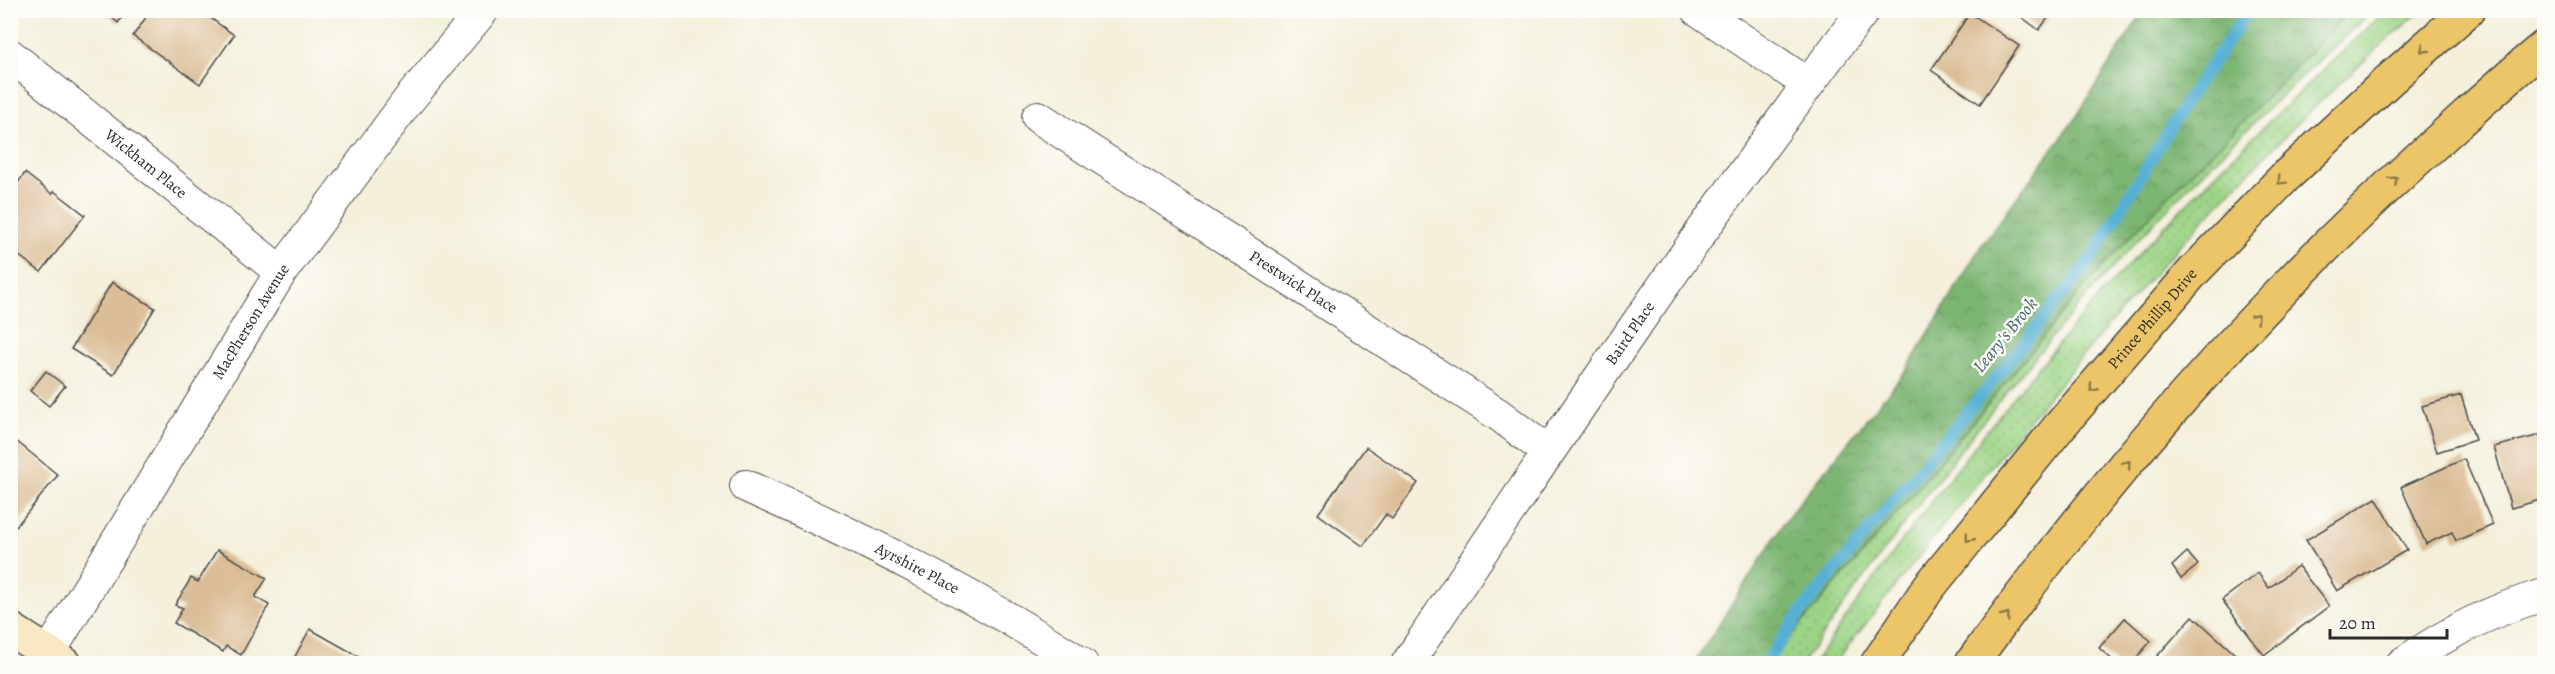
<svg xmlns="http://www.w3.org/2000/svg" width="2555" height="674" viewBox="0 0 2555 674" font-family="Alegreya,serif">
	<defs>
		<pattern id="green-dots" width="8" height="8" patternUnits="userSpaceOnUse" patternTransform="scale(1.5)"><rect width="8" height="8" fill="#9cd486"/><path d="M2 2h.1M6 6h.1" fill="none" stroke="#87b674" stroke-width="1.8" stroke-linecap="round"/></pattern>
		<pattern id="forest-crowns" width="20" height="18" patternUnits="userSpaceOnUse" patternTransform="scale(1.5)"><rect width="20" height="18" fill="#7db673"/><path d="M2 6a3 3 0 1 1 6 0M12 15a3 3 0 1 1 6 0" fill="none" stroke="#67945f"/></pattern>
	</defs>
	<rect width="100%" height="100%" fill="#fdfcf7"/>
	<filter id="ink" filterUnits="userSpaceOnUse"><feTurbulence type="fractalNoise" baseFrequency=".0167" numOctaves="2"/><feDisplacementMap in="SourceGraphic" scale="12" xChannelSelector="R" yChannelSelector="G"/><feConvolveMatrix kernelMatrix="1 2 1 2 8 2 1 2 1" color-interpolation-filters="sRGB"/></filter>
	<filter id="wash" filterUnits="userSpaceOnUse"><feTurbulence type="fractalNoise" baseFrequency=".008" numOctaves="4" result="noise"/><feDisplacementMap in="SourceGraphic" scale="24" xChannelSelector="R" yChannelSelector="G"/><feGaussianBlur stdDeviation="1.35" result="paint"/><feColorMatrix in="noise" values="0 0 0 0 0 0 0 0 0 0 0 0 0 0 0 0 0 1.4 0 .05"/><feComposite in="paint" operator="in"/></filter>
	<g filter="url(#wash)">
		<rect width="100%" height="100%" fill="#f4f0dc"/>
		<!-- green -->
		<g fill="url(#green-dots)" stroke="#648058" stroke-width="1.5">
			<path d="M2387,10L2421,11C2197,201 2016,433 1835,663H1814C1900,540 1992,418 2092,305C2184,201 2285,105 2387,10Z"/>
			<path d="M2349,11H2372C2292,86 2211,161 2136,242C2014,373 1907,518 1802,663L1767,664L1899,511L2091,279L2166,198L2244,121Z"/>
		</g>
		<!-- forest -->
		<polygon fill="url(#forest-crowns)" stroke="#54704f" stroke-width="1.5" points="2143,11 2349,11 2244,121 2166,198 2091,279 1899,511 1767,663 1694,663 1790,514 1907,369 1981,246 2077,116"/>
		<g fill="none" stroke-linecap="round" stroke-linejoin="round">
			<!-- stream -->
			<polyline stroke="#57b0d4" stroke-width="12" points="1765,664 1801,612 2013,357 2091,259 2186,101 2249,10"/>
		</g>
		<g id="blocks">
			<!-- building -->
			<g fill="#dbbe97">
				<polygon points="103,10 127,10 118,23"/>
				<polygon points="151,10 199,10 234,35 200,84 133,36"/>
				<polygon points="2012,10 2054,10 2039,30"/>
				<polygon points="1970,13 2019,46 1980,104 1931,70"/>
				<polygon points="25,173 52,194 54,191 85,215 41,272 10,249 10,193"/>
				<polygon points="112,282 155,308 113,375 71,349"/>
				<polygon points="46,371 65,386 49,406 30,391"/>
				<polygon points="2461,395 2475,440 2437,452 2422,406"/>
				<polygon points="2544,434 2544,513 2540,500 2511,508 2494,447"/>
				<polygon points="10,436 58,475 14,529 10,527"/>
				<polygon points="1366,447 1418,483 1392,519 1386,514 1363,546 1318,514"/>
				<polygon points="2464,459 2493,525 2456,541 2452,532 2426,544 2401,487"/>
				<polygon points="2376,498 2407,550 2337,591 2306,540"/>
				<polygon points="217,550 267,578 255,597 269,605 241,655 226,646 223,652 174,623 183,608 175,605 191,578 198,582"/>
				<polygon points="2187,552 2198,565 2181,579 2172,566"/>
				<polygon points="2298,566 2329,606 2264,655 2222,600 2258,573 2269,588"/>
				<polygon points="2193,616 2246,664 2150,664"/>
				<polygon points="2125,618 2151,641 2131,664 2117,664 2099,648"/>
				<polygon points="310,629 372,664 291,664"/>
			</g>
		</g>
	</g>
	<g filter="url(#ink)">
		<use href="#blocks" fill-opacity="0" stroke="#494946" stroke-width="1.5"/>
		<g fill="none" stroke-linecap="round" stroke-linejoin="round">
			<!-- minor casing -->
			<g stroke="#494946" stroke-width="34">
				<g id="minor">
					<polyline points="1698,10 1808,84"/>
					<path id="s1" d="M10,55L281,272"/>
					<path id="s2" d="M1038,117L1499,415L1548,452"/>
					<path id="s3" d="M746,486C862,538 975,594 1082,664"/>
					<path id="s4" d="M49,653L281,272L407,102L483,10"/>
					<path id="s5" d="M1407,664C1554,442 1703,222 1864,10"/>
					<path d="M2402,664C2445,634 2494,609 2544,595"/>
				</g>
			</g>
			<!-- secondary casing -->
			<g stroke="#494946" stroke-width="36">
				<polyline id="secondary" points="10,629 65,664"/>
			</g>
			<!-- primary casing -->
			<g stroke="#494946" stroke-width="36">
				<g id="primary">
					<path id="s6" d="M1877,664L1929,587L2059,427L2193,272L2285,177L2387,82L2468,10"/>
					<path d="M1971,664C2106,475 2260,301 2432,146C2469,113 2506,78 2544,47"/>
				</g>
			</g>
			<!-- minor -->
			<use href="#minor" stroke="#fff" stroke-width="32"/>
			<!-- secondary -->
			<use href="#secondary" stroke="#f8e8c3" stroke-width="33"/>
			<!-- primary -->
			<use href="#primary" stroke="#edc569" stroke-width="33"/>
		</g>
		<!-- one-way arrows -->
		<defs><path id="oneway-chevron" d="M-2-3.5L2.5 0L-2 3.5" fill="none" stroke-width="1.6" stroke-linecap="round" stroke-linejoin="round" transform="scale(1.5)"/></defs>
		<g stroke="#8c784a">
			<use href="#oneway-chevron" transform="translate(2424 49) rotate(139)"/>
			<use href="#oneway-chevron" transform="translate(2394 180) rotate(-42)"/>
			<use href="#oneway-chevron" transform="translate(2281 181) rotate(135)"/>
			<use href="#oneway-chevron" transform="translate(2256 317) rotate(-47)"/>
			<use href="#oneway-chevron" transform="translate(2093 388) rotate(131)"/>
			<use href="#oneway-chevron" transform="translate(2127 464) rotate(-50)"/>
			<use href="#oneway-chevron" transform="translate(1969 538) rotate(129)"/>
			<use href="#oneway-chevron" transform="translate(2006 616) rotate(-53)"/>
		</g>
	</g>
	<g text-anchor="middle" dominant-baseline="central" stroke-width="5" stroke-linejoin="round" paint-order="stroke">
		<!-- street labels -->
		<g font-size="16" fill="#2b2b2b" stroke="#fdfcf7">
			<text stroke="none"><textPath href="#s1" startOffset="174">Wickham Place</textPath></text>
			<text stroke="none"><textPath href="#s2" startOffset="304">Prestwick Place</textPath></text>
			<text stroke="none"><textPath href="#s6" startOffset="442">Prince Phillip Drive</textPath></text>
			<text stroke="none"><textPath href="#s4" startOffset="388">MacPherson Avenue</textPath></text>
			<text stroke="none"><textPath href="#s5" startOffset="399">Baird Place</textPath></text>
			<text stroke="none"><textPath href="#s3" startOffset="190">Ayrshire Place</textPath></text>
		</g>
		<!-- water labels -->
		<g font-size="18" font-style="italic" fill="#3d606f" stroke="#fdfcf7">
			<text transform="translate(2005 335) rotate(-51)">Leary's Brook</text>
		</g>
	</g>
	<!-- margin -->
	<rect width="2555" height="674" fill="none" stroke="#fdfcf7" stroke-width="36"/>
	<!-- scale -->
	<path d="M2330 629v9h117v-9" fill="none" stroke="#2b2b2b" stroke-width="3"/>
	<text x="2339" y="629" font-size="18" fill="#2b2b2b" stroke="#fdfcf7" stroke-width="4.5" paint-order="stroke">20 m</text>
</svg>
